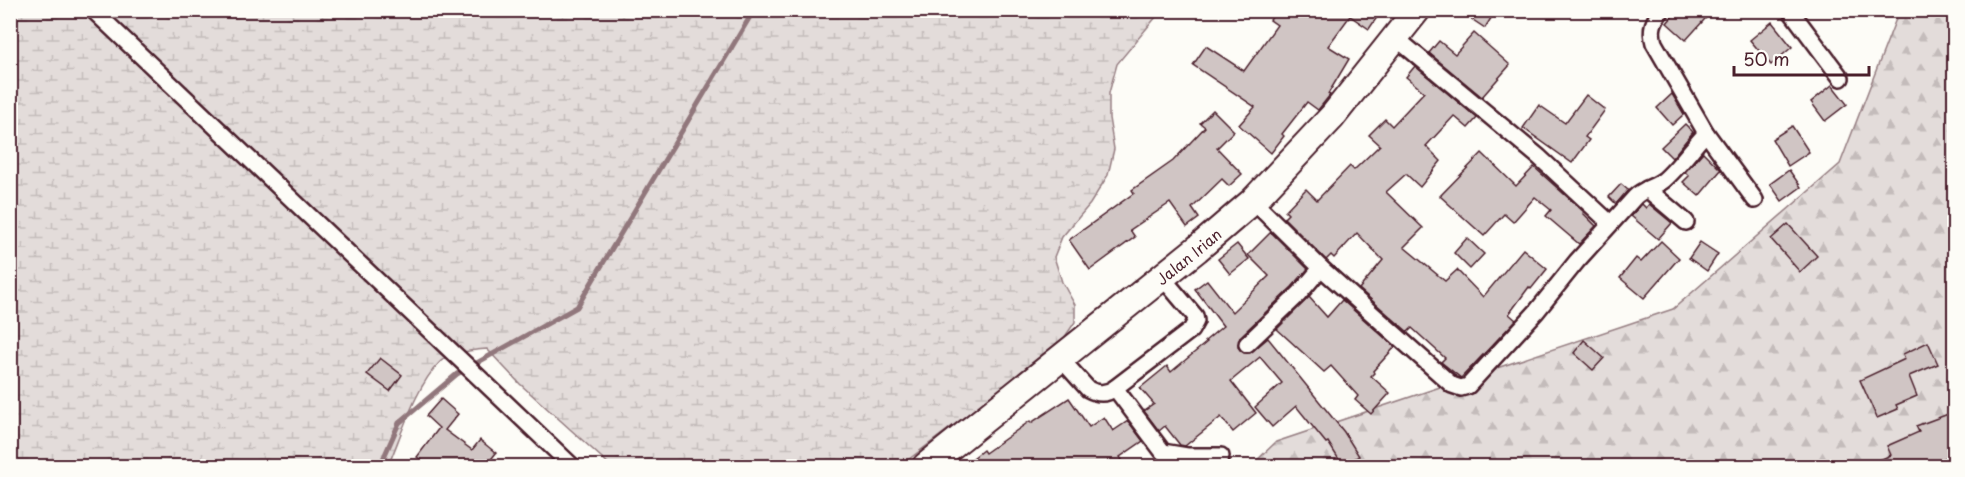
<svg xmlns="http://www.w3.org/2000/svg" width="1965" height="477" viewBox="0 0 1965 477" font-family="'Playpen Sans',sans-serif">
	<defs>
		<pattern id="forest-firs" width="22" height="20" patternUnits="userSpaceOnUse" patternTransform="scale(1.5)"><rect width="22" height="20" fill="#e3dcda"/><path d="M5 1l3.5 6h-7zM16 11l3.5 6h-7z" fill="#c4bcbb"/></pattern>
		<pattern id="wetland-marsh" width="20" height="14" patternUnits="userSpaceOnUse" patternTransform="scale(1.5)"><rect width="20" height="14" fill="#e3dcda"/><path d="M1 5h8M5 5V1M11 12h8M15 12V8" fill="none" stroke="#c4bcbb"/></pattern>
	</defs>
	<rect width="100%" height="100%" fill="#fdfcf7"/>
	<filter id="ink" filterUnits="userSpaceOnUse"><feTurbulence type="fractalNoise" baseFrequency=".0167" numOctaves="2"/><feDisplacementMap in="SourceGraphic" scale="12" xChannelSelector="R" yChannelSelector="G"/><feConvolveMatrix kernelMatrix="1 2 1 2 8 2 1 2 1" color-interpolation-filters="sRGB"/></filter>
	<g filter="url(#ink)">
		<!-- forest -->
		<polygon fill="url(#forest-firs)" stroke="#967e82" stroke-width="1.5" points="1899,11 1954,11 1954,466 1251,466 1276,442 1673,309 1840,164"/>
		<!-- wetland -->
		<path fill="url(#wetland-marsh)" stroke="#967e82" stroke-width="1.5" d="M10,11H1161L1117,64L1109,93V118L1114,149L1108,175L1090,204L1062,237L1054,257L1062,282L1075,305V322L1060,344L900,466H611L520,384L487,349C473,350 448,353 439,363C416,386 401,436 388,466H11Z"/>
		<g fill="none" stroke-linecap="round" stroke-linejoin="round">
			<!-- stream -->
			<polyline stroke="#91777b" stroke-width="5" points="380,466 399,423 457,374 577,307 754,10"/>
		</g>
		<!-- building -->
		<g fill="#d0c5c4" stroke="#4a1f2b" stroke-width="1.5">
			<polygon points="1277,10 1382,10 1369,29 1350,16 1328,46 1349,59 1328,94 1330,95 1318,110 1307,102 1282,134 1284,136 1271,153 1239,125 1255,107 1193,65 1206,46 1244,71 1277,25 1270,20"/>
			<polygon points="1458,10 1496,10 1485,28"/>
			<polygon points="1678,10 1713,10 1686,40 1667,23"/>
			<polygon points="1772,22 1792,47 1771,65 1750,40"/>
			<polygon points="1474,33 1510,65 1482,97 1429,53 1439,41 1455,54"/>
			<polygon points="1415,66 1477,118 1468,128 1454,116 1426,146 1441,161 1420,187 1406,174 1386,192 1423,228 1404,247 1445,281 1457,270 1483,297 1523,249 1547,269 1531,289 1529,287 1509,314 1516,320 1461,378 1441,362 1445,358 1412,328 1408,332 1359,289 1383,260 1357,233 1334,258 1331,255 1326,260 1284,218 1288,214 1285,211 1306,189 1317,200 1350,166 1354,170 1380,145 1369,135 1385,119 1392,126 1424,92 1406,77"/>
			<polygon points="1832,85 1847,104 1825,121 1811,102"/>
			<polygon points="1672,94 1684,114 1672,125 1657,108"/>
			<polygon points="1586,95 1605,110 1585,137 1589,140 1572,163 1523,128 1539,105 1565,123"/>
			<polygon points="1213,110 1234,131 1217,148 1242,174 1229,186 1222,179 1192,208 1199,218 1187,227 1170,203 1130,230 1135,237 1090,270 1069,240 1134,193 1132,190 1173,161 1205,127 1200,123"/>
			<polygon points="1685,124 1693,132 1672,158 1661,147"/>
			<polygon points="1792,126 1809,152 1788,166 1772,139"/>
			<polygon points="1703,152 1721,170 1699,196 1683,182 1689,176 1685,172"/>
			<polygon points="1482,153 1516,186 1534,167 1584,212 1583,213 1596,226 1579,244 1546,216 1551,210 1535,197 1513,222 1504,214 1484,236 1440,196"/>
			<polygon points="1789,170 1801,187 1782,201 1770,184"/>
			<polygon points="1621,184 1628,190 1616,204 1609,197"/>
			<polygon points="1642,204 1646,208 1649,204 1672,223 1658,239 1631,216"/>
			<polygon points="1788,224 1817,256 1800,272 1771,239"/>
			<polygon points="1271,232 1308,269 1292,287 1240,337 1238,347 1244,353 1250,353 1268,338 1344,432 1359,456 1343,466 1328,442 1326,443 1296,406 1272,427 1255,407 1282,383 1260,357 1231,381 1256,413 1233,432 1221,417 1185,446 1180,445 1165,426 1159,431 1144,411 1154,404 1140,388 1167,366 1171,372 1207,342 1205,341 1223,326 1195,289 1207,280 1232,312 1269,276 1248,255"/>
			<polygon points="1467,238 1484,254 1470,269 1454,253"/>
			<polygon points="1661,241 1679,258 1644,298 1620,278 1636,258 1641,262"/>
			<polygon points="1700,242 1718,254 1707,271 1689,258"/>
			<polygon points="1237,244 1249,259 1230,274 1218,259"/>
			<polygon points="1309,297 1327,317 1342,300 1395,347 1373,371 1374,373 1371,376 1390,393 1371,414 1355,400 1358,396 1331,366 1324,372 1277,329"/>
			<polygon points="1584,340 1604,358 1593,370 1574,353"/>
			<polygon points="1928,342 1938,364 1909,376 1917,396 1896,405 1898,409 1877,418 1860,380 1905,359 1903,354"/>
			<polygon points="380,358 402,375 390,391 367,374"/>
			<polygon points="1069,398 1089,427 1104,417 1113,431 1128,421 1143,441 1120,457 1126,466 963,466 983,450 985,453 1030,421 1031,423"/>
			<polygon points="441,399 458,414 445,430 472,450 480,440 496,453 488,463 493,466 418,466 423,461 417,457 439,428 426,416"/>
			<polygon points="1951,413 1954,421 1954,454 1927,466 1866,466 1891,455 1887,446 1919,432 1916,426"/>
		</g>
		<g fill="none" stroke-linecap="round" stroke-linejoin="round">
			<!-- street casing -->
			<g stroke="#4a1f2b" stroke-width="20">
				<g id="street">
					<polyline points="93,10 572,466"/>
					<path d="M1662,10C1653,21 1650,29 1654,43L1706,133L1755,200"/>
					<polyline points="1790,10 1841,78"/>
					<polyline points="1396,38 1539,157 1610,223"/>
					<polyline points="1647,189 1686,222"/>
					<path d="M1253,201L1321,268L1452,385L1461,388L1468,386L1536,312L1577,261L1635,197C1643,189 1655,187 1664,180C1679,167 1692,148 1706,133"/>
					<polyline points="1247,344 1299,294 1321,268"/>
					<path d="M1061,359L1088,389C1097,394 1106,395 1115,388L1191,330L1196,321L1195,316L1162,277"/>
					<polyline points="1115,388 1163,452 1187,456 1221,456"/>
				</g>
			</g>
			<!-- primary casing -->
			<g stroke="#4a1f2b" stroke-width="30">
				<g id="primary">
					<path id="s1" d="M926,466L1197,249L1253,201L1332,117L1417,10"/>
				</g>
			</g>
			<!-- street -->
			<use href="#street" stroke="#fdfcf7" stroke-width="15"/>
			<!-- primary -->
			<use href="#primary" stroke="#fdfcf7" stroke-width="26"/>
		</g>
	</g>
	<g text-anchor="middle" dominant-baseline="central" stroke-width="5" stroke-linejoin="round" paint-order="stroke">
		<!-- street labels -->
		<g font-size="15" fill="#4a1f2b" stroke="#fdfcf7">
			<text stroke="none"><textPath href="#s1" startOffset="336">Jalan Irian</textPath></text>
		</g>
	</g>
	<!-- margin -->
	<rect width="1965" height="477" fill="none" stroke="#fdfcf7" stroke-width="36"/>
	<rect x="18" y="18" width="1929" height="441" fill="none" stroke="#4a1f2b" stroke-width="2" filter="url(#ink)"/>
	<!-- scale -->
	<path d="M1734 66v9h135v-9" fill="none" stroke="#4a1f2b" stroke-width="3"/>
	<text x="1743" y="66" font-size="18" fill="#4a1f2b" stroke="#fdfcf7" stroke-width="4.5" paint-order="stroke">50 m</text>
</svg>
